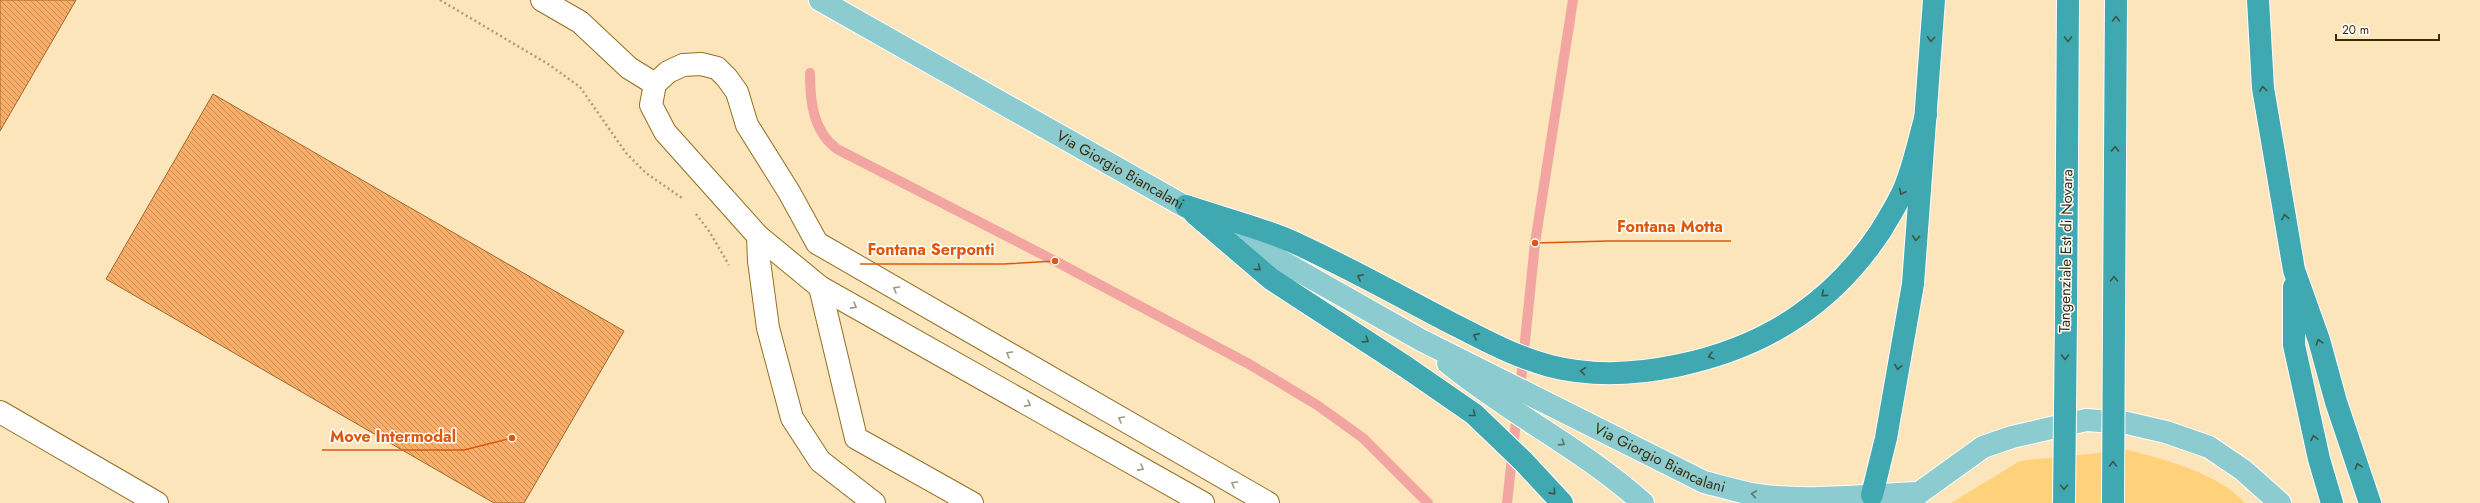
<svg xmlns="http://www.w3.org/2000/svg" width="2480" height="503" viewBox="0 0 2480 503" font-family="Jost,sans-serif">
	<defs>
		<pattern id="building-back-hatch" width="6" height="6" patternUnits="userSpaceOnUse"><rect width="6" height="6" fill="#f8ae68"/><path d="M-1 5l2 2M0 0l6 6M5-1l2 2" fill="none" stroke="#ca8e54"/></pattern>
	</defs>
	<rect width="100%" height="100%" fill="#fce5ba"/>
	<!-- green -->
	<path fill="#fed17a" d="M2128,450C2166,460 2218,473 2245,503H1951L2020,461Z"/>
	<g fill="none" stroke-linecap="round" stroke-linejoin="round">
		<!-- stream -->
		<g stroke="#f2a5a1" stroke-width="10">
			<path d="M810,73C810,102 813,131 837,149L1055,261L1249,364L1317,405L1363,438L1428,503"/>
			<polyline points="1520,390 1535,243 1573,0"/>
			<polyline points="1507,503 1517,412"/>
		</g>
	</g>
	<!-- building -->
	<g fill="url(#building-back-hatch)" stroke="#a16831">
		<polygon points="0,0 76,0 0,131"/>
		<polygon points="213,94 624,331 524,503 494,503 106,279"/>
	</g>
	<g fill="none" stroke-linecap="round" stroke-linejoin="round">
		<!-- minor casing -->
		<g stroke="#936f23" stroke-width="24">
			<g id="minor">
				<polyline points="542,0 580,22 629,68 655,84"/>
				<polyline points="758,236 759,261 768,328 792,418 820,461 874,503"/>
				<polyline points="820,287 856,438 972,503"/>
				<polyline points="0,412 157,503"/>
				<polyline points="1203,503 820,287 758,236 665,132 651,105 655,84 668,72 683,65 701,64 717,68 727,78 737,92 747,125 789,192 817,243 1268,503"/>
			</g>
		</g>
		<!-- major casing -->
		<g stroke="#fff" stroke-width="24">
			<g id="major">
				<path id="s1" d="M820,0L1421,340L1704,482C1720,486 1736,491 1752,494C1806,503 1864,495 1919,493"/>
				<path d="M1448,363C1510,414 1583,449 1643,503"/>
				<polyline points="1911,503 1919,493 1983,447 2012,437 2086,420 2127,423 2166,432 2209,447 2243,470 2280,503"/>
			</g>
		</g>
		<!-- highway casing -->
		<g stroke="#fff" stroke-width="24">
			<g id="highway">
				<polyline points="2258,0 2263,88 2294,270 2319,340 2336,402 2370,503"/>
				<path d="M1186,206C1221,218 1259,227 1293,242C1348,267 1401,297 1455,325C1486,341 1516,357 1550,366C1627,386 1733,361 1798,316C1830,294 1858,265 1880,232C1888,219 1898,203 1904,189C1914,166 1919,139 1926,115"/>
				<polyline points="1195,214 1271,279 1406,367 1474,414 1523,461 1562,503"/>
				<polyline points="2294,287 2294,345 2319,459 2332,503"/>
				<polyline points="2066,318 2068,0"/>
				<polyline points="2114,318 2116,0"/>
				<polyline points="1872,495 1886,438 1913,284 1934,0"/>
			</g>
		</g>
		<!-- path -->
		<g stroke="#af9c75" stroke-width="2.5" stroke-dasharray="2 3" stroke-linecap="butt">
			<polyline points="440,0 548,64 580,87 626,153 646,173 682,198"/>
			<polyline points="696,214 709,231 729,265"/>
		</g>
		<!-- minor -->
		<use href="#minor" stroke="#fff" stroke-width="22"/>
		<!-- major -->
		<use href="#major" stroke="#8ccbd0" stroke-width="22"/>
		<!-- highway -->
		<use href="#highway" stroke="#3fa8b1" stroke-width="22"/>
		<!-- highway-bridge casing -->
		<g stroke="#fff" stroke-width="24" stroke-linecap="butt">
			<g id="highway-bridge">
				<polyline points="2064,503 2066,318"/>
				<polyline points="2113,503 2114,318"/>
			</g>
		</g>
		<!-- highway-bridge -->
		<use href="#highway-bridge" stroke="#3fa8b1" stroke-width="22"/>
	</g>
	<!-- one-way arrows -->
	<defs><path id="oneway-chevron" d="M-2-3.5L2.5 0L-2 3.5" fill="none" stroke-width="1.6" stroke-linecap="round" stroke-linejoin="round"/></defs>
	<g stroke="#3c5746">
		<use href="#oneway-chevron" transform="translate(2116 19) rotate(-90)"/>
		<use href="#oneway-chevron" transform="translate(1931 39) rotate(94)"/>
		<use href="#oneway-chevron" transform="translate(2068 39) rotate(91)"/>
		<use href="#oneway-chevron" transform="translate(2263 89) rotate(-97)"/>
		<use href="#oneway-chevron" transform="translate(2115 149) rotate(-90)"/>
		<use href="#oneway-chevron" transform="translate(1902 192) rotate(117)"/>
		<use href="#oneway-chevron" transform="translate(2285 217) rotate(-100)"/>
		<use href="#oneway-chevron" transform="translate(1916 238) rotate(94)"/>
		<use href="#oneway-chevron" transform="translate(1258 268) rotate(40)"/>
		<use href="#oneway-chevron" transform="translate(1360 277) rotate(-153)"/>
		<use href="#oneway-chevron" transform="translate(2114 279) rotate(-90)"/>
		<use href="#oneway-chevron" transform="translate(1824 294) rotate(140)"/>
		<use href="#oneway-chevron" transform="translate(1476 336) rotate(-153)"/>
		<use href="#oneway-chevron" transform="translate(1366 340) rotate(33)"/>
		<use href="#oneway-chevron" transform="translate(2319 342) rotate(-107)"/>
		<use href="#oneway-chevron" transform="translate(1711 356) rotate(165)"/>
		<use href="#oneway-chevron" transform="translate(2065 357) rotate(90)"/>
		<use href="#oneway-chevron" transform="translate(1898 367) rotate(100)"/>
		<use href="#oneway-chevron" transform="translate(1583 371) rotate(-172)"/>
		<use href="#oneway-chevron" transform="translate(1473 414) rotate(39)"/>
		<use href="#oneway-chevron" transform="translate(2314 438) rotate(-102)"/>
		<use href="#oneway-chevron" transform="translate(2113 464) rotate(-90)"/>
		<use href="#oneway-chevron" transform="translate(2358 466) rotate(-109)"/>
		<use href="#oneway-chevron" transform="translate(2064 487) rotate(90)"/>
		<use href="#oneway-chevron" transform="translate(1553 492) rotate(48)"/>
	</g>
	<g stroke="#9d9686">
		<use href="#oneway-chevron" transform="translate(896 289) rotate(-150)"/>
		<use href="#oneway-chevron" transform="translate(854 306) rotate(29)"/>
		<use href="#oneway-chevron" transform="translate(1009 354) rotate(-150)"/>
		<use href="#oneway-chevron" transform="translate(1028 404) rotate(29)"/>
		<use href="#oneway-chevron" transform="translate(1121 419) rotate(-150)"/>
		<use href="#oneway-chevron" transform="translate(1141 468) rotate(29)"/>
		<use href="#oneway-chevron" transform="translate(1234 484) rotate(-150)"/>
	</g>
	<g stroke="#5f7465">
		<use href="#oneway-chevron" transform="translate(1562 443) rotate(33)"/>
		<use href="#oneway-chevron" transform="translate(1754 494) rotate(-171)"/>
	</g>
	<g text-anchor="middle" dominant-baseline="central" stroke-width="3" stroke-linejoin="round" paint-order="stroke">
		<!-- street labels -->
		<g font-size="15" fill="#3b2c0d" stroke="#fff">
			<text stroke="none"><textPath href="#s1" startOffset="345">Via Giorgio Biancalani</textPath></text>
			<text transform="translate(2066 251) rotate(-89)">Tangenziale Est di Novara</text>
			<text stroke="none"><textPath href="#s1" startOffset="957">Via Giorgio Biancalani</textPath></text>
		</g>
	</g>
	<!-- callouts -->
	<path fill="none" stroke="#df570c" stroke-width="1.5" d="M1535 243L1609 241H1731M1055 261L1003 264H860M512 438L464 450H322"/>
	<g fill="#df570c" stroke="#fff" stroke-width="1.5">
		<circle cx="1535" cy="243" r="4"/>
		<circle cx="1055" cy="261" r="4"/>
		<circle cx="512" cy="438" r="4"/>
	</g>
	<g font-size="16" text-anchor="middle" font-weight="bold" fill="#df570c" stroke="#fff" stroke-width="3" stroke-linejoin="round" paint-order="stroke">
		<text x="1670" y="232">Fontana Motta</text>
		<text x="931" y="255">Fontana Serponti</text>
		<text x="393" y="442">Move Intermodal</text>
	</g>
	<!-- scale -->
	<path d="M2336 34v6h103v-6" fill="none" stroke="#3b2c0d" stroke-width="2"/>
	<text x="2342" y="34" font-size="12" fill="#3b2c0d" stroke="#ffffff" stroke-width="3" paint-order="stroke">20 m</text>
</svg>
